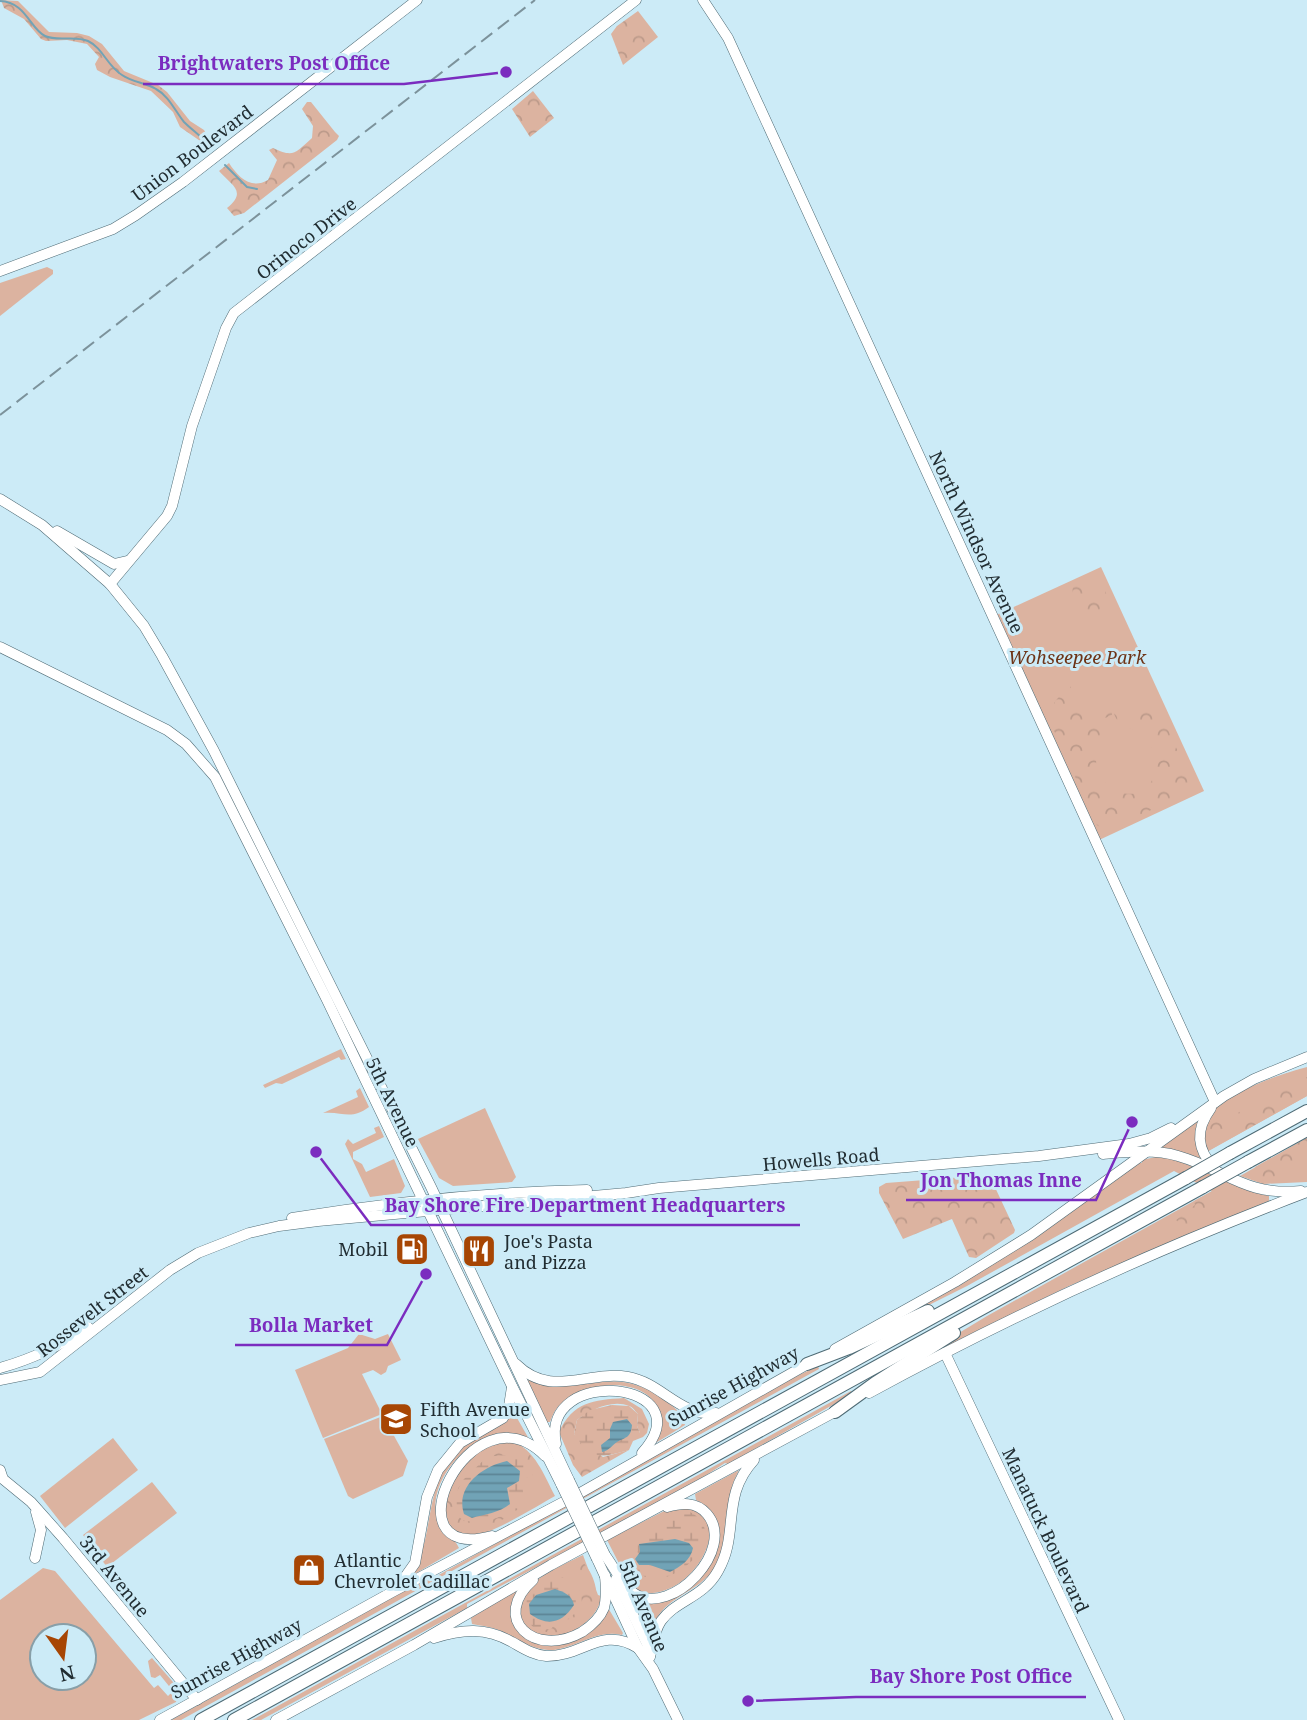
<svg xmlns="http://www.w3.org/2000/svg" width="1307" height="1720" viewBox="0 0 1307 1720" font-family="'Noto Serif',serif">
	<defs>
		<pattern id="forest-crowns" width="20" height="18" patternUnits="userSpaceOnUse" patternTransform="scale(1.75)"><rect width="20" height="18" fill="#dcb3a0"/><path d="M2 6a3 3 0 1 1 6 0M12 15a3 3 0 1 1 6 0" fill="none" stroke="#bc9a8a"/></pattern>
		<pattern id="wetland-marsh" width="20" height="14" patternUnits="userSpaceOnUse" patternTransform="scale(1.75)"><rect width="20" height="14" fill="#dcb3a0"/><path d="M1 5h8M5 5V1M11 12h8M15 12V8" fill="none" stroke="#bc9a8a"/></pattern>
		<pattern id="water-rules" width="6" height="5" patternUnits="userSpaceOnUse" patternTransform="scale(1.75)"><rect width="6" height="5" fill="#71a3b6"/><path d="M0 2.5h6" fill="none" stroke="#5c8595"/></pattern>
	</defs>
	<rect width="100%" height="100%" fill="#ccebf7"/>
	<!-- green -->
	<g fill="#dcb3a0" fill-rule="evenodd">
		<polygon points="47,267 53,270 53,274 0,316 0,283"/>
		<polygon points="1101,567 1204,791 1097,841 994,616"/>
		<polygon points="341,1049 346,1059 341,1060 339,1057 282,1084 276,1083 265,1088 263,1085"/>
		<path d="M1307,1067V1096L1205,1153C1204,1147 1200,1137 1201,1131C1205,1098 1280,1074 1307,1067Z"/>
		<path d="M360,1088L369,1107C350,1121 343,1111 323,1113L358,1097L356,1091Z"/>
		<polygon points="485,1108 516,1177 512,1182 453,1186 439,1178 418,1139"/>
		<path d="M1199,1119C1192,1136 1196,1147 1206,1162L1162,1148L1161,1146Z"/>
		<polygon points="379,1126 384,1137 353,1152 353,1159 362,1164 366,1172 394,1159 405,1186 401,1193 370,1197 345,1144 348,1139 353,1144 376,1133 374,1128"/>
		<polygon points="1307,1138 1307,1182 1263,1184 1240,1176"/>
		<path d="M1161,1156C1199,1165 1231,1188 1269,1196V1201L1069,1286L922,1359L921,1356L987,1316L1212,1191L1174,1171L967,1286L873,1333L1137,1163H1142L1141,1160Z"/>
		<polygon points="359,1334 375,1339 388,1334 401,1360 388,1366 386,1372 381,1375 373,1370 362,1374 382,1414 323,1438 295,1370 348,1348"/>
		<polygon points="818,1366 819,1369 181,1720 171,1720 433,1575 435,1577 711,1424 780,1384"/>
		<path d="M529,1380C580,1400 612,1360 666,1401C676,1409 682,1412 685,1425L654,1444C658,1434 663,1422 659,1411C646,1374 579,1381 558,1407C554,1411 552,1417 550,1422H546L525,1381Z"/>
		<polygon points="851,1391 852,1394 728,1464 725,1463 694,1483 467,1604 467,1608 261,1720 252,1720"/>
		<path d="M513,1411L529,1439C523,1438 515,1435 508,1434C470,1433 427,1480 437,1518C440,1532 454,1536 459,1548L413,1575C415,1565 422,1552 425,1540C433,1504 433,1468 466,1444C483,1432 500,1428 513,1411Z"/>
		<polygon points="383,1416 408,1461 403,1476 353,1499 348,1496 324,1439"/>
		<polygon points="113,1438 138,1470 65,1528 40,1496"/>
		<path d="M512,1440C536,1452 543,1473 555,1496C537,1506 485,1539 468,1536C432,1531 445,1479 464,1462C477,1451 495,1443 512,1440Z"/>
		<path d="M739,1470C724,1498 730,1520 722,1548C714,1583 692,1586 668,1605C659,1612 655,1622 649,1629L630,1595L663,1599C675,1589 706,1567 713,1555C725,1533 716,1510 696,1500L695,1494Z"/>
		<polygon points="152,1482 177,1513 107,1567 83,1535"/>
		<path d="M670,1508C677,1508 686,1506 692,1508C737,1519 690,1608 635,1591L636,1588L628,1581L607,1540Z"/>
		<path d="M583,1555L598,1595L601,1596C600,1620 563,1643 540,1636C514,1629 517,1602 532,1585C541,1574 569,1562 583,1555Z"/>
		<path d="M43,1568L55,1571L154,1688L158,1685L168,1696L173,1691L160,1675L155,1678L151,1677L148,1661L152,1658L180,1690L176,1702L139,1720H0V1600ZM42,1636H84V1678H42Z"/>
		<path d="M520,1587C497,1631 542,1662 576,1637C588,1629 598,1616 607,1606L623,1633L622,1635C596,1628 573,1651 548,1650C530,1649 519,1639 503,1632C493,1627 483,1626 472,1624L471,1618Z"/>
	</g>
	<!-- forest -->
	<g fill="url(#forest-crowns)">
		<polygon points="1,0 18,1 49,32 77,33 89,36 102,44 124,71 158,85 167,92 190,121 204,130 213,145 207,151 206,145 180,127 173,112 151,91 110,77 97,70 95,64 99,57 87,44 67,40 46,41 41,39 24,19 4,8"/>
		<polygon points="638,11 658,37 623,65 611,34 617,26"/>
		<polygon points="533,91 554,118 530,137 512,109"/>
		<path d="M307,102H311L335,132L339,136L337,140L244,213L234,216L227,208C248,191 231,185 219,171L229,163C238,177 251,190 268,180L277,160L269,150L273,148C294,158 295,153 312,138L313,126L302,109Z"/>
		<path d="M1093,577L1100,579L1111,605V616C1095,619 1083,608 1072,598L1073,585Z"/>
		<path d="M1069,684L1084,714L1108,704L1111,706L1112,715L1103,719L1109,733C1065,780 1147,823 1156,768C1158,755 1151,743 1142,735C1135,728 1125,728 1118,722L1114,714L1116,708L1122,704L1139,707L1155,701L1194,787L1193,791L1118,825L1103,829L1097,825L1051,724L1055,714L1054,703Z"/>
		<polygon points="1307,1077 1307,1096 1208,1151 1206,1132 1211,1124 1218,1119 1231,1117 1243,1110 1260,1104 1286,1083 1299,1083"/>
		<path d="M1307,1138V1159C1292,1168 1277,1182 1259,1176L1255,1167Z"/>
		<polygon points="977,1176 988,1179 993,1183 1015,1230 1014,1233 976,1258 969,1257 952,1219 903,1239 879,1193 879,1187 886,1183"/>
		<polygon points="1213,1191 1219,1193 1222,1199 1212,1216 1192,1225 1182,1225 1176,1220 1195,1205 1194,1201"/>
		<path d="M624,1398L642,1409L649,1424L647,1433H640L637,1426L638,1414C635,1411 633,1407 629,1406C612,1399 590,1410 577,1420L574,1434L603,1457L629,1450L582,1477L573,1465L559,1432C573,1402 593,1400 624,1398Z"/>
		<path d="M516,1446L529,1453L551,1494L543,1495C532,1465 521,1452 487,1457L485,1522L531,1505L482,1530H470L454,1525C452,1520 448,1514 447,1509C444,1486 474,1456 494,1449C501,1446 509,1446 516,1446Z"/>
		<path d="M583,1562C616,1601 582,1643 537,1630L551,1629L581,1591L573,1564Z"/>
	</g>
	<!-- wetland -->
	<g fill="url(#wetland-marsh)">
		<path d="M612,1405L629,1406L638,1414L637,1426L640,1433H647L643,1437L633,1441L629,1450C599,1458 592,1461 574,1434L577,1420L590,1410Z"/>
		<polygon points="504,1455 521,1460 533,1475 526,1478 522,1484 525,1507 485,1522 463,1521 456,1513 455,1495 463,1480 487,1457"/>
		<path d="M690,1512C736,1537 666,1596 641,1574C638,1571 635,1564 632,1560L638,1554L637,1548L630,1537L667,1518Z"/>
		<path d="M561,1577L569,1580L574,1590L581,1591L582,1604C568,1624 560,1625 537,1630C523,1621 519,1599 535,1588C542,1583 553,1580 561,1577Z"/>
	</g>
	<!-- water -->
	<g fill="url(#water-rules)">
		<path d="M627,1419L632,1425C631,1437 627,1437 617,1442C611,1446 610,1450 602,1452L601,1445L610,1438V1429L613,1422Z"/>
		<path d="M507,1461L520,1471L519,1481L507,1488L510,1504C499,1513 485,1514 472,1518L464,1514C455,1486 483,1466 507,1461Z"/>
		<path d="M675,1539L689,1543L693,1548C691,1560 680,1567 670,1572L650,1565H639L635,1559L640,1552L639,1544Z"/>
		<path d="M555,1589C564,1592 572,1595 574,1605C562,1623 548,1627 530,1614L529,1604L536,1595Z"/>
	</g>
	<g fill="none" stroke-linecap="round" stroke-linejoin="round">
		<!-- stream -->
		<g stroke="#71a3b6" stroke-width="2">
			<path d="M0,1C26,2 30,29 45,36C58,42 74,35 88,41C103,48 107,66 122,75C132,82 146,83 156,89C169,96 175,111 184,122C193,131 203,137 211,148"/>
			<polyline points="225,165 247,187 257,189"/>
		</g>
		<!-- secondary casing -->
		<g stroke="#4f6b75" stroke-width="11">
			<g id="secondary">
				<polyline points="703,0 728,38 1215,1102"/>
				<polyline points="0,271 113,229 136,215 183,182 417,0"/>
				<polyline points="0,499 42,525 110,584 144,626 162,656 214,751 431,1187 569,1480"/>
				<polyline points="57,531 114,564 127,561"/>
				<polyline points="110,584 167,516 172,506 192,426 226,328 234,313 636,0"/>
				<polyline points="0,647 167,730 186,744 215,777 327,1000 512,1386 561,1484"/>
				<path d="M1211,1108C1195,1130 1196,1149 1215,1169"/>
				<path d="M1103,1154C1127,1152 1154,1149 1178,1156C1227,1170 1244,1196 1301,1191"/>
				<path d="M292,1218C389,1202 489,1192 587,1190"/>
				<polyline points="835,1349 955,1282 1031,1235 1224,1096 1254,1079 1307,1057"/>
				<polyline points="945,1353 1119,1720"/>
				<path d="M516,1364C551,1399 587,1370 628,1377C662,1383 680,1417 716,1413"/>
				<path d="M0,1368C32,1359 60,1346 88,1327"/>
				<polyline points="0,1380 40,1372 170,1270 198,1253 249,1233 279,1226 318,1221 626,1193 659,1188 1039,1156 1129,1144 1151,1138 1171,1128"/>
				<path d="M869,1393C1010,1316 1157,1249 1307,1192"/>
				<path d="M556,1444C539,1364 707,1380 642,1453"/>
				<polyline points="0,1470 3,1479 31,1502 63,1538 197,1700"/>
				<path d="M492,1536C383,1565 471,1381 545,1456"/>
				<path d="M605,1555C614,1567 622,1585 635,1594C672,1617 737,1549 707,1514C696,1501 681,1503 667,1507"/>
				<polyline points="35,1558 41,1530 36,1512"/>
				<polyline points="597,1559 638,1648 653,1669 678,1720"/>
				<polyline points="616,1579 647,1644 650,1655"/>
				<path d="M533,1580C490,1618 534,1659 582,1632C591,1626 600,1618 604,1608C607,1597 606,1586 605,1575"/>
				<polyline points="398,1587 415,1563 427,1497 438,1470 460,1443 503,1418 509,1406 512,1387"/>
				<path d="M434,1638C462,1629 486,1627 512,1642C523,1648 533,1655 546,1656C582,1657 602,1625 638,1648"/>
				<path d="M650,1657C653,1645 654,1631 661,1621C676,1600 703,1598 718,1571C740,1533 720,1497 754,1460"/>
				<polyline points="160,1720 394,1591 573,1497 813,1361"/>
				<polyline points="276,1720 414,1645 551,1565 840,1409"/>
			</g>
		</g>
		<!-- highway casing -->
		<g stroke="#4f6b75" stroke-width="14">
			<g id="highway">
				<polyline points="1230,1153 1307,1111"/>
				<polyline points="1248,1162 1307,1130"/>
				<polyline points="807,1364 849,1348 928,1311"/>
				<polyline points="835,1412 875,1383 954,1333"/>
				<polyline points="201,1720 1186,1178"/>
				<polyline points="234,1720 1203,1187"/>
			</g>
		</g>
		<!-- secondary -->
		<use href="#secondary" stroke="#fff" stroke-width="10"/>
		<!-- highway -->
		<use href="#highway" stroke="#fff" stroke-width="12"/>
		<!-- rail -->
		<polyline stroke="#7c929b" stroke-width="2" stroke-dasharray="14 7" stroke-linecap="butt" points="0,415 535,0"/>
		<!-- secondary-bridge casing -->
		<g stroke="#4f6b75" stroke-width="11" stroke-linecap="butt">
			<g id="secondary-bridge">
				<polyline points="569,1480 605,1555"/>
				<polyline points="561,1484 597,1559"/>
			</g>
		</g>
		<!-- highway-bridge casing -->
		<g stroke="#4f6b75" stroke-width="14" stroke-linecap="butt">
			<g id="highway-bridge">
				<polyline points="1186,1178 1230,1153"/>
				<polyline points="1203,1187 1248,1162"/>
			</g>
		</g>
		<!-- secondary-bridge -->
		<use href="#secondary-bridge" stroke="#fff" stroke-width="10"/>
		<!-- highway-bridge -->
		<use href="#highway-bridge" stroke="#fff" stroke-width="12"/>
	</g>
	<!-- icons -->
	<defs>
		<g id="fuel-square" transform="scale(1.75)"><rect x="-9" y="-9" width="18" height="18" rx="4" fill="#a74604" stroke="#ccebf7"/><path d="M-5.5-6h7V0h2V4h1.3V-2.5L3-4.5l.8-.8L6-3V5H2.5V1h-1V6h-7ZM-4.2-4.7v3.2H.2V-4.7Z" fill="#fff"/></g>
		<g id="restaurant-square" transform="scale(1.75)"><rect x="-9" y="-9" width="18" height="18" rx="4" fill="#a74604" stroke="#ccebf7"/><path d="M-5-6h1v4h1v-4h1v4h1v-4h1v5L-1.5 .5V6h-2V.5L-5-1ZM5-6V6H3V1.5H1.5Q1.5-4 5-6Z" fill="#fff"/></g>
		<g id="school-square" transform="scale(1.75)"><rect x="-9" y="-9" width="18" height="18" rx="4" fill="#a74604" stroke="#ccebf7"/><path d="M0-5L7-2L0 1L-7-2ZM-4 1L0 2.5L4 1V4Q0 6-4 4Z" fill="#fff"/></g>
		<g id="shop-square" transform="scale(1.75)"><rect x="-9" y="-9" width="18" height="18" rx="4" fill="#a74604" stroke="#ccebf7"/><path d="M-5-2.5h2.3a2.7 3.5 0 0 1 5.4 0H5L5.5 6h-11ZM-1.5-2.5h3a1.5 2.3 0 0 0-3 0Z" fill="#fff"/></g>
	</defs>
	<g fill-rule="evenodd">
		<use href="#fuel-square" x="412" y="1249"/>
		<use href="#restaurant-square" x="479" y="1251"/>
		<use href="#school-square" x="396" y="1419"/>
		<use href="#shop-square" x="309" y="1570"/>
	</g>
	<g text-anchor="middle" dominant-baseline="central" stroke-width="6" stroke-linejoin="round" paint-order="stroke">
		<!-- street labels -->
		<g font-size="18" fill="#212d32" stroke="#ccebf7">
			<text transform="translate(192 153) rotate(-37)">Union Boulevard</text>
			<text transform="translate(306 238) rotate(-38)">Orinoco Drive</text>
			<text transform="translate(977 542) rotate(65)">North Windsor Avenue</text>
			<text transform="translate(393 1102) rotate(64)">5th Avenue</text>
			<text transform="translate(821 1159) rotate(-5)">Howells Road</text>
			<text transform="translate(92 1311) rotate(-38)">Rossevelt Street</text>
			<text transform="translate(733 1386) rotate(-29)">Sunrise Highway</text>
			<text transform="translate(1046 1530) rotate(65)">Manatuck Boulevard</text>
			<text transform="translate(115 1576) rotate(51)">3rd Avenue</text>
			<text transform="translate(644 1606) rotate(67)">5th Avenue</text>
			<text transform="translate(236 1658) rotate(-29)">Sunrise Highway</text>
		</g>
		<!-- park labels -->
		<g font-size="18" font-style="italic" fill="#6d3417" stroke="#ccebf7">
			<text x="1077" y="657">Wohseepee Park</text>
		</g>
		<!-- poi labels -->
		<g font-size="18" fill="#212d32" stroke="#ccebf7" text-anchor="start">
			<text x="504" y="1241">Joe's Pasta<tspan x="504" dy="21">and Pizza</tspan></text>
			<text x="388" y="1249" text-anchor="end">Mobil</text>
			<text x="420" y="1409">Fifth Avenue<tspan x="420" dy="21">School</tspan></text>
			<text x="334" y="1560">Atlantic<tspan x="334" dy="21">Chevrolet Cadillac</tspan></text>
		</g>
	</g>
	<!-- callouts -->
	<path fill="none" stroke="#7b2cbf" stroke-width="2.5" d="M506 72L404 84H143M1132 1122L1096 1200H906M316 1152L371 1225H800M426 1274L387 1345H235M748 1701L856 1697H1086"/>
	<g fill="#7b2cbf" stroke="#ccebf7" stroke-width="2.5">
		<circle cx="506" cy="72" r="7"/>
		<circle cx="1132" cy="1122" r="7"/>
		<circle cx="316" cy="1152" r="7"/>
		<circle cx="426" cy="1274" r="7"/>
		<circle cx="748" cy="1701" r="7"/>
	</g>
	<g font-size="19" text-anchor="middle" font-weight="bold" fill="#7b2cbf" stroke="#ccebf7" stroke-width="6" stroke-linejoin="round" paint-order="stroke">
		<text x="274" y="70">Brightwaters Post Office</text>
		<text x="1001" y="1187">Jon Thomas Inne</text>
		<text x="585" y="1212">Bay Shore Fire Department Headquarters</text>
		<text x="311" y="1332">Bolla Market</text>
		<text x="971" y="1683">Bay Shore Post Office</text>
	</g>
	<!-- north arrow -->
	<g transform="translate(63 1657) rotate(166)"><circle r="33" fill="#ccebf7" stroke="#889fa8" stroke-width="2"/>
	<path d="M0-5L12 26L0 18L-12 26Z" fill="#a74604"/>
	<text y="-10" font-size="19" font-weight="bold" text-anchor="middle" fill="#212d32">N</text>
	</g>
</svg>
